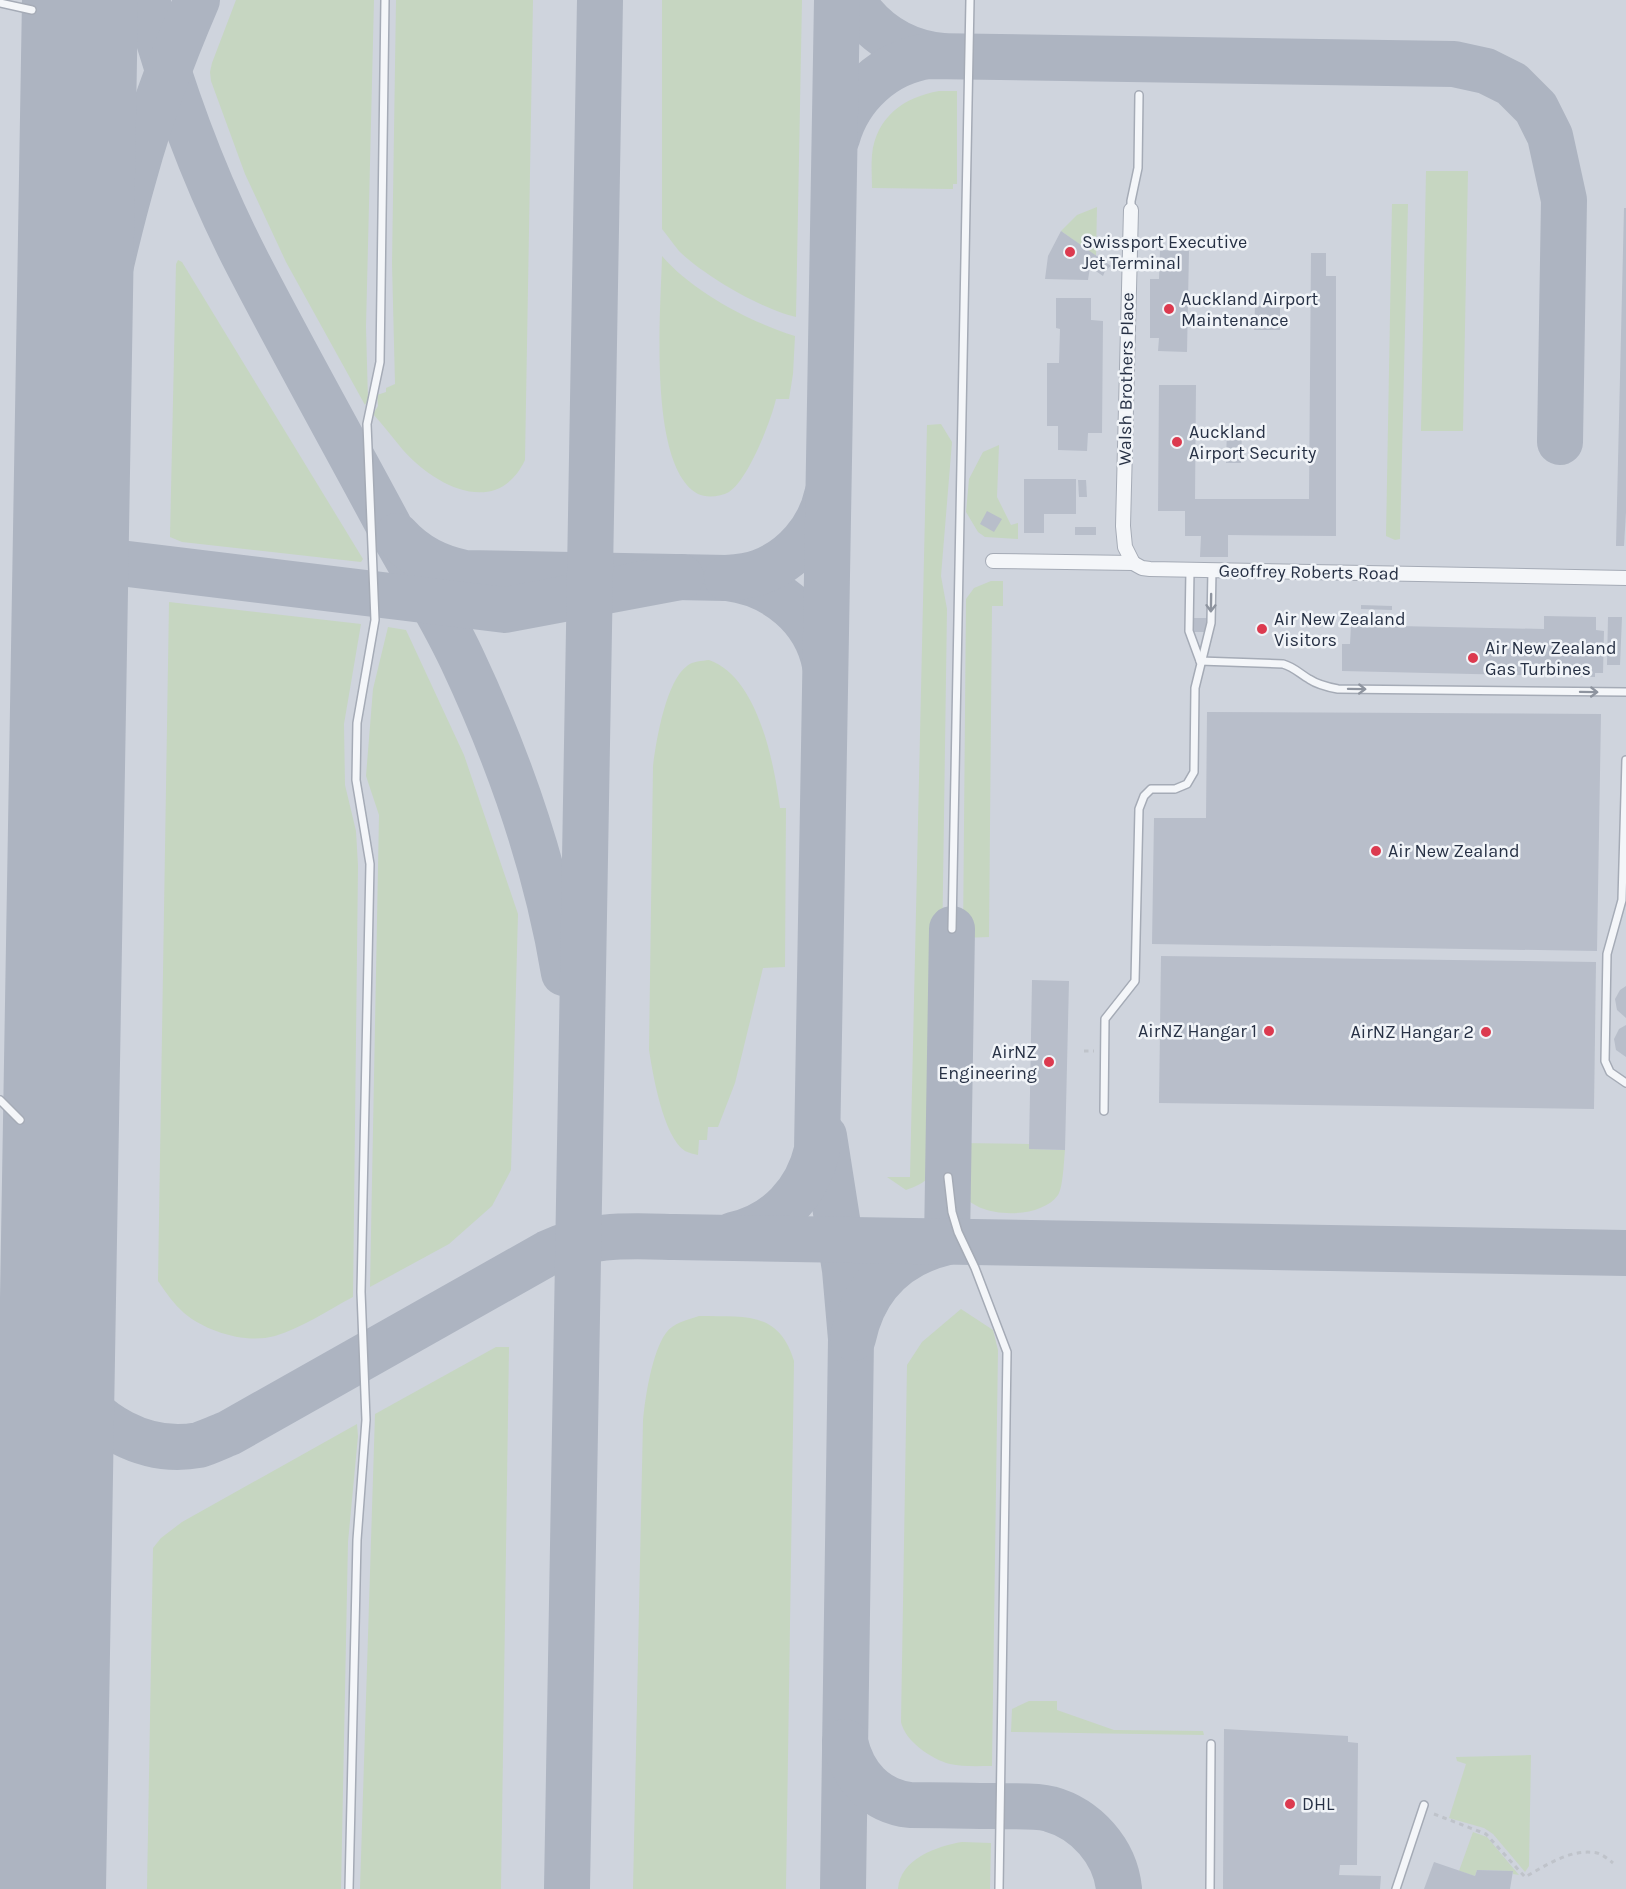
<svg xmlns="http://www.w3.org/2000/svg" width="1626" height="1889" viewBox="0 0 1626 1889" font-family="Karla,sans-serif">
	<rect width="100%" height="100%" fill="#e1e5eb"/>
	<!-- built -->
	<rect fill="#cfd4dd" x="0" y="0" width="1626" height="1889"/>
	<!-- green -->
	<g fill="#c6d6c1">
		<polygon points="236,0 374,0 366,327 368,400 365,405 286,262 245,174 211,81 210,72 212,63"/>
		<path d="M396,0H533L525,460C497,519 435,486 403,450C393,438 384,426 373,414L378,406L377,395L386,392V388L395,384L392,264Z"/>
		<path d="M662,0H802L796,317C763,310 703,275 679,251C673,244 668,236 662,229Z"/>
		<path d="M939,91H957V184H953V189L872,188C872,177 871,166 872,155C876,117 904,97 939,91Z"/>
		<polygon points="1426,171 1468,171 1463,431 1421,431"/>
		<polygon points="1392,204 1408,204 1400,539 1395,540 1386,536"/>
		<polygon points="1097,207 1096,256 1061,231 1077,215"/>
		<path d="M662,256C693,292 750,322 795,336L793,374L789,399H776C771,421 748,480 729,492C720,497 706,498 698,494C647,466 661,307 662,256Z"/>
		<polygon points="178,260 182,262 363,559 361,562 182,542 170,537 176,264"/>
		<path d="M941,424L952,442L941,576L947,609L939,1161C931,1178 924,1184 906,1190L887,1177H910L927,425Z"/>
		<polygon points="999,445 997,497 1011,525 1018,523 1018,539 985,537 978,532 966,512 969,479 983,452"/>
		<polygon points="991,581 1003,581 1003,606 992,606 989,937 963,938 966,599 974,588"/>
		<path d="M169,602L361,624L344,724L345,785L356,831L358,866L353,1297C328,1310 302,1328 275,1336C246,1344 207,1332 184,1313C174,1304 166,1293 158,1281Z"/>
		<polygon points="388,627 406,630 464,755 518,914 511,1170 492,1206 449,1244 370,1287 379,815 366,776 373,689"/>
		<path d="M709,660C758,677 774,763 780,808H786L785,967L763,968L735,1083L718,1127H708L707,1140H699L698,1155C694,1154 689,1153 685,1151C663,1136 653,1075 649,1050L653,766C656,741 666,681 687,666C693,661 702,661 709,660Z"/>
		<path d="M958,1143L1030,1144V1149L1065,1150C1064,1160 1063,1188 1058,1195C1040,1221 973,1219 960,1190C954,1176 957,1158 958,1143Z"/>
		<path d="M961,1309L993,1330L998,1350L992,1766C979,1766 963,1767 950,1764C931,1759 905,1741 901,1722L907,1365L922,1342Z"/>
		<path d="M699,1316C743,1317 779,1310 794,1361L786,1889H633L643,1421C645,1398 652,1352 666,1333C673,1323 687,1320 699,1316Z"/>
		<polygon points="496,1347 509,1347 501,1889 360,1889 375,1414"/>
		<polygon points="357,1424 358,1436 348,1542 341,1889 147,1889 153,1548 161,1538 182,1522"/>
		<polygon points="1029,1701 1057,1701 1057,1710 1114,1730 1203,1731 1204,1735 1011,1732 1012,1709"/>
		<polygon points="1531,1755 1529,1866 1525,1872 1493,1834 1484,1828 1449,1818 1466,1764 1457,1761 1456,1757"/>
		<polygon points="1473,1832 1487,1837 1519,1875 1513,1874 1513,1871 1477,1870 1475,1876 1459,1871"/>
		<path d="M962,1842L991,1843L990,1889H898C900,1859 937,1846 962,1842Z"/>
	</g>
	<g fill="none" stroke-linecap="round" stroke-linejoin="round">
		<!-- taxiway -->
		<g stroke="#adb4c1" stroke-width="46">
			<path d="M147,0C172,91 205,181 248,264C294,353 343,440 390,528C414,572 441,614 462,659C509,759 546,864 564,973"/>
			<path d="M852,0C873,33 903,52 942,56"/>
			<path d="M837,138C849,95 885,62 929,56L1454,64L1486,71L1512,84L1536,108L1550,136L1564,200L1560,442"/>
			<path d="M73,445C92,354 109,262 135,172C151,114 173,56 197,0"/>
			<path d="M397,536C415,556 438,568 465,573L727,578C775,584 816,617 825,665"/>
			<polyline points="71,557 505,610 681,577"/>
			<path d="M727,578C738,577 749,576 760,572C793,560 820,529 827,495"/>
			<polyline points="824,1136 845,1270 851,1339 843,1889"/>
			<path d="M733,1235C777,1225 807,1193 817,1150L837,0"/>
			<path d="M853,1338C864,1286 896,1254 947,1242L952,929"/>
			<path d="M57,1347C60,1357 62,1368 67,1378C91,1425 146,1455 199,1445C209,1442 219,1437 229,1433L548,1253C589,1233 630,1236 674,1237L1626,1253"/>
			<path d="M845,1742C853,1776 875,1801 910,1805C940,1805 969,1806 999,1806C1015,1807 1034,1805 1050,1809C1086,1819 1115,1851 1119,1889"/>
			<polyline points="567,1889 600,0"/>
		</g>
		<!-- runway -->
		<polyline stroke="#adb4c1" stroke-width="116" points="48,1889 80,0"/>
	</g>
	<!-- building -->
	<g fill="#b8beca">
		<polygon points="1624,208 1626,208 1626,512 1624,546 1616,546"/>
		<polygon points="1061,231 1111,266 1105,271 1103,276 1090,267 1088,280 1045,279 1048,256"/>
		<polygon points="1160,250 1189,251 1187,352 1158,351 1159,338 1150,338 1150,279 1159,279"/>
		<polygon points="1311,253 1326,253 1326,276 1336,276 1336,536 1228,535 1228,557 1200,557 1201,536 1185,536 1185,511 1158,511 1159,385 1196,385 1195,499 1309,499"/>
		<polygon points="1056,298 1091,298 1091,320 1103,321 1102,433 1088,433 1087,451 1058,450 1058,426 1047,426 1047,363 1059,363 1060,329 1056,328"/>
		<polygon points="1255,306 1280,306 1280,330 1254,330"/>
		<polygon points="1227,429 1242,429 1241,463 1226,463"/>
		<polygon points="1024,479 1076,479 1076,514 1044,514 1044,533 1024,533"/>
		<polygon points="1078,480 1086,480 1087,497 1079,497"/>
		<polygon points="987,511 1002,519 994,532 980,524"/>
		<rect x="1075" y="527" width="21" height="8"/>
		<polygon points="1361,605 1392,606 1392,610 1361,609"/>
		<polygon points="1544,616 1596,617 1596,630 1604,631 1603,673 1595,673 1595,677 1342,671 1342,644 1350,644 1351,625 1544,629"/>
		<polygon points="1608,617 1622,617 1620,665 1607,665"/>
		<polygon points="1193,618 1207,618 1206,632 1193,632"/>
		<polygon points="1207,712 1601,714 1597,951 1152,944 1154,818 1206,818"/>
		<polygon points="1161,956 1596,962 1594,1109 1159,1103"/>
		<polygon points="1032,980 1069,981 1065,1150 1029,1149"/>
		<polygon points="1626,986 1626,1018 1617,1010 1615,999 1620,990"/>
		<polygon points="1626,1025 1626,1057 1616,1050 1614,1039 1619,1029"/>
		<polygon points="1224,1729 1348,1736 1348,1742 1358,1743 1357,1865 1340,1865 1339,1875 1381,1876 1380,1889 1223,1889"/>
		<polygon points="1434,1862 1475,1876 1477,1870 1513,1871 1510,1889 1424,1889"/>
	</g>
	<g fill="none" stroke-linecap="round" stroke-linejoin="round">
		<!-- service casing -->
		<g stroke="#a5abb6" stroke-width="10">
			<g id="service">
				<polyline points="0,3 32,10"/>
				<polyline points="1131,210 1131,201 1138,168 1139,95"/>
				<polyline points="1190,570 1189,631 1200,661"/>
				<path d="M1200,661L1283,664C1294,667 1300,674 1309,679C1318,685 1327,687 1338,689L1626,692"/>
				<polyline points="1626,760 1622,900 1607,954 1605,1061 1610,1072 1626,1083"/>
				<polyline points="952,929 970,0"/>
				<polyline points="0,1100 20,1120"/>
				<polyline points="1104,1111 1105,1019 1135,981 1139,809 1144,796 1151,789 1175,789 1187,784 1194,772 1195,688 1211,623 1212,570"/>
				<polyline points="948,1177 952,1212 958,1232 975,1268 1007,1352 999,1889"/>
				<polyline points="349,1889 357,1540 366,1420 361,1292 370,864 356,780 357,723 375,620 367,424 380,362 385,0"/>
				<polyline points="1210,1889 1211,1744"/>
				<polyline points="1396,1889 1424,1805"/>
			</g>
		</g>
		<!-- minor casing -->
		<g stroke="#a5abb6" stroke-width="16">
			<g id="minor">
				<polyline points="1131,210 1123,526 1125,547 1133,563"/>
				<polyline points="993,561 1133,563 1142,568 1150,569 1626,578"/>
			</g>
		</g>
		<!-- path -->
		<g stroke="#bfc3ca" stroke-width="3" stroke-dasharray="4.5 4.5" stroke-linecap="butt">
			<polyline points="1084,1051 1094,1051"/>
			<path d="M1434,1814L1486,1834L1525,1877C1547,1865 1571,1848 1597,1853C1602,1854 1608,1859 1613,1863"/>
		</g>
		<!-- service -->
		<use href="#service" stroke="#f4f6f9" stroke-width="7"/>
		<!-- minor -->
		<use href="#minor" stroke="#f4f6f9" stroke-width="14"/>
	</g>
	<!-- one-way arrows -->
	<defs><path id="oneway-shaft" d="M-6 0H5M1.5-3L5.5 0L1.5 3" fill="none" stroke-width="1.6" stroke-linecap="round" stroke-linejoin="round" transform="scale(1.5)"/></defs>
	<g stroke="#8e949f">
		<use href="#oneway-shaft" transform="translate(1211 603) rotate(91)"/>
		<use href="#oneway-shaft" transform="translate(1357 689) rotate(1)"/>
		<use href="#oneway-shaft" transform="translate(1589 692) rotate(1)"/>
	</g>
	<!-- markers -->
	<g fill="#dc3a4f" stroke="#f1f4f8" stroke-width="2">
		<circle cx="1070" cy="252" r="6"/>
		<circle cx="1169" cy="309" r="6"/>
		<circle cx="1177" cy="442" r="6"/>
		<circle cx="1262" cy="629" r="6"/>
		<circle cx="1473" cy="658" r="6"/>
		<circle cx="1376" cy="851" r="6"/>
		<circle cx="1269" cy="1031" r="6"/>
		<circle cx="1486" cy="1032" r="6"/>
		<circle cx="1049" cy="1062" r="6"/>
		<circle cx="1290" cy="1804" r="6"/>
	</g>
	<g text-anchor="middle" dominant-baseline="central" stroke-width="5" stroke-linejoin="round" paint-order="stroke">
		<!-- poi labels -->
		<g font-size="18" fill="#273145" stroke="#f1f4f8" text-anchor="start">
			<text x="1082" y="242">Swissport Executive<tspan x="1082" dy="21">Jet Terminal</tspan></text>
			<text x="1181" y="299">Auckland Airport<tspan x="1181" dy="21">Maintenance</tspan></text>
			<text x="1189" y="432">Auckland<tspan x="1189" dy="21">Airport Security</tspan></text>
			<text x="1274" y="619">Air New Zealand<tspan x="1274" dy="21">Visitors</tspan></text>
			<text x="1485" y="648">Air New Zealand<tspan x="1485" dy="21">Gas Turbines</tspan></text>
			<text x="1388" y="851">Air New Zealand</text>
			<text x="1257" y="1031" text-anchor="end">AirNZ Hangar 1</text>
			<text x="1474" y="1032" text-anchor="end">AirNZ Hangar 2</text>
			<text x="1037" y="1052" text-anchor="end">AirNZ<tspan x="1037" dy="21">Engineering</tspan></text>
			<text x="1302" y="1804">DHL</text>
		</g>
		<!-- street labels -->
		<g font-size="18" fill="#273145" stroke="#f1f4f8">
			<text transform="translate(1126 379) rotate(-89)">Walsh Brothers Place</text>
			<text transform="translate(1309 572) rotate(1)">Geoffrey Roberts Road</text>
		</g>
	</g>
</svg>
